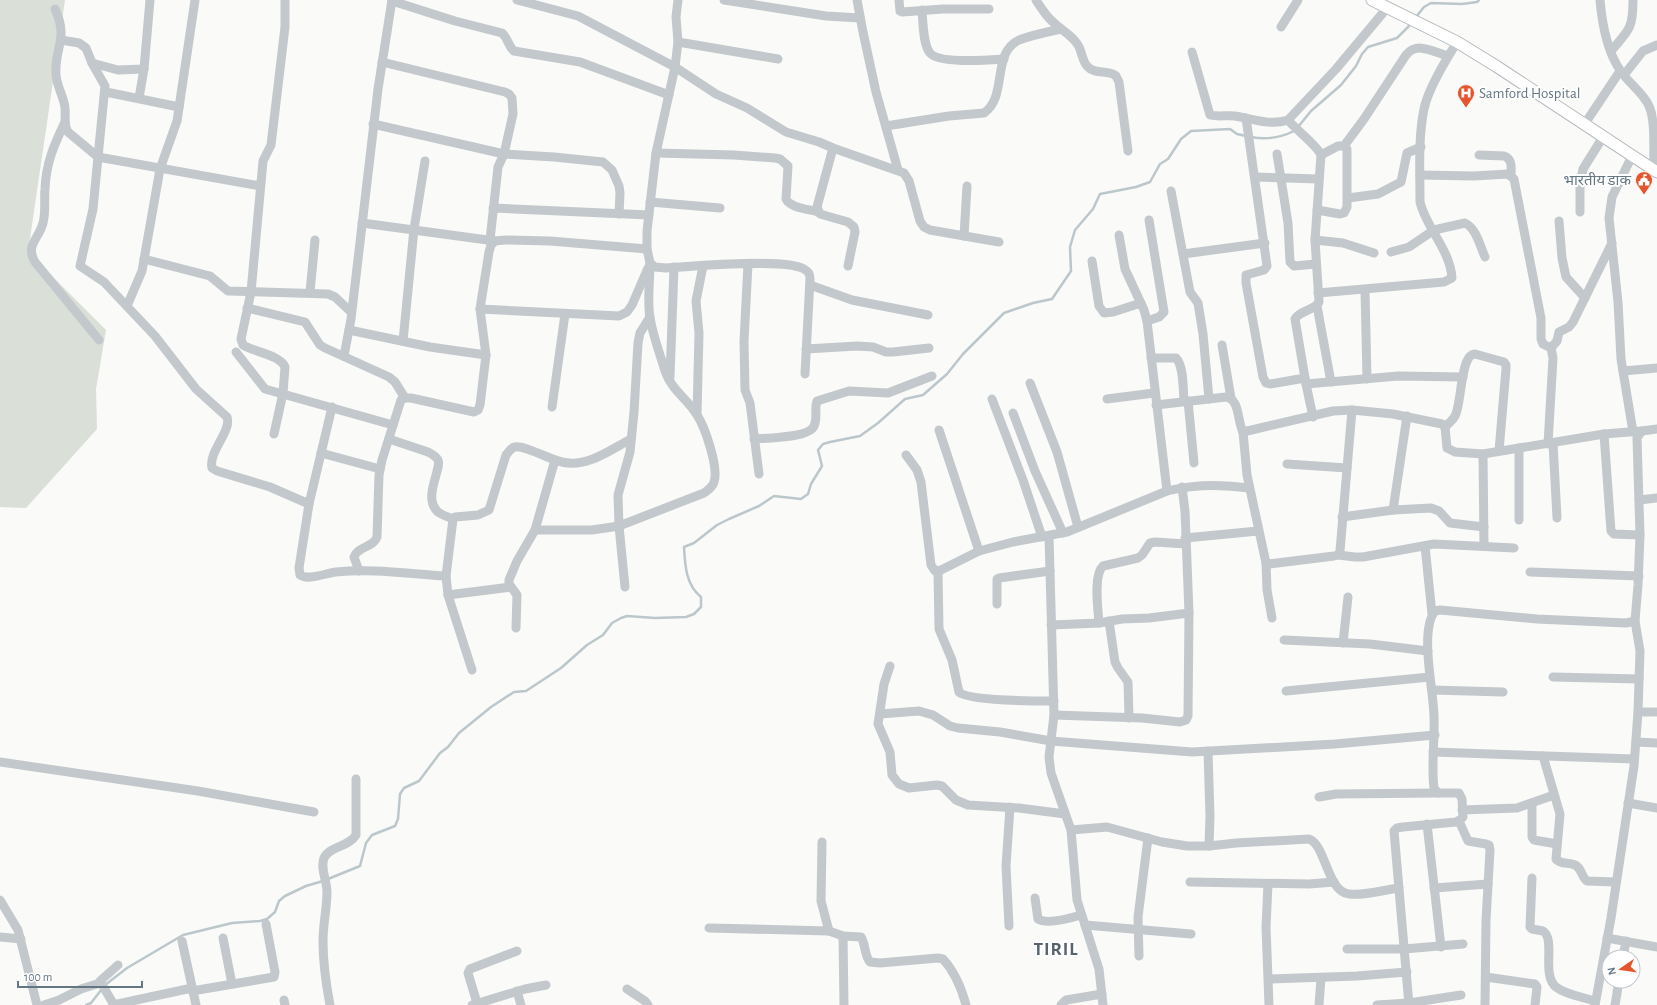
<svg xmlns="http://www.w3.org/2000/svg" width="1657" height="1005" viewBox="0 0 1657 1005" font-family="'Alegreya Sans','Noto Sans Devanagari',sans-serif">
	<rect width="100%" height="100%" fill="#fafaf8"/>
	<!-- green -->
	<polygon fill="#dadfd7" points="0,0 65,0 28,252 106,330 96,389 97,429 26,508 0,507"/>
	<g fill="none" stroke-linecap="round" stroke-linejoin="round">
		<!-- stream -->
		<g stroke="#bbc7cb" stroke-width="2.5">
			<polyline points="1416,17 1424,7 1431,3 1462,4 1477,2 1479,0"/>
			<polyline points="1298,127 1311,111 1341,85 1356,66 1362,54 1368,47 1397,38 1412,23"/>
			<path d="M1251,137C1267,140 1280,138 1294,131"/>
			<path d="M328,879L360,866L366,843L372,835L395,826L398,819L400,794L404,788L419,781L440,753L448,747L459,733L491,707L514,692L526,691L561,668L587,645L603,635L612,623L621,618L627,616L655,618L686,617L694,614L701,607V597C686,585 685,566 684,547L694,543L717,525L729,519L759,506L774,496L801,499L808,494L811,484L822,466L818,450L823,444L830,442L860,436L878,423L905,399L923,395L947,374L963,354L1004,313L1033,303L1052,299L1071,271L1070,247L1075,230L1093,209L1100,194L1136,187L1150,182L1160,164L1168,159L1181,139L1191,131L1230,129L1237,134L1246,136"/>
			<polyline points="86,1005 91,1003 105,985 127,968 183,935 232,923 260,921 267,919 275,912 279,901 285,896 306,886 323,881"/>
		</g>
		<!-- major casing -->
		<g stroke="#b5babe" stroke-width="13">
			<polyline id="major" points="1372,0 1457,42 1496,66 1657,172"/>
		</g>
		<!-- minor -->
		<g stroke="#c3c8cc" stroke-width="9">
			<polyline points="517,0 578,16 675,67 678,42 676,17 678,0"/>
			<polyline points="724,0 826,16 860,18"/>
			<polyline points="857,0 863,32 876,92 898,170"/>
			<polyline points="899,0 900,11 902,12 943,9 989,9"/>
			<path d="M1036,0C1041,8 1046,16 1053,22C1061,30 1072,35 1078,45C1082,51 1082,62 1088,67C1095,75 1109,69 1116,76L1119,82L1128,151"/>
			<path d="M1600,0C1602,23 1607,51 1620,70C1628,83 1643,92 1649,106C1656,121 1653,152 1654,170"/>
			<path d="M392,1L455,21L502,33C508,38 508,46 514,51L580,62L669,95"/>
			<path d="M55,9C69,39 54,48 56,75C57,87 64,97 65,108C66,116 63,124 68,132L98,157L93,209L80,266L104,282L155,336L196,389L227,417C232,431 208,452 212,468L217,471L270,487L309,504"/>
			<path d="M922,10C923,22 923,45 930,53C939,64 989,60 1004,59"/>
			<polyline points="1281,27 1298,0"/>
			<polyline points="61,40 79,43 86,48 92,63 105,86 98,157 260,186"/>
			<polyline points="678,42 778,59"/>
			<path d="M1611,51C1629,30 1633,29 1633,0"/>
			<path d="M1192,52L1210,115C1218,117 1227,115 1235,116C1253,119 1271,126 1288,120L1336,69L1387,8"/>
			<polyline points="382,62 505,92 509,94 512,98 513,114 504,154 498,167 490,240"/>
			<polyline points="92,63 118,70 144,69"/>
			<polyline points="1624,75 1643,51 1657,45"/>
			<polyline points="106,92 179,107"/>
			<polyline points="139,98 144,69 150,0"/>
			<polyline points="1246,118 1267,266 1264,270 1246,275 1246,283 1263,377 1266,383 1270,384 1305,378"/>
			<path d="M1288,120C1295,129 1318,146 1321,155L1315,240L1319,302C1314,311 1300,310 1295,319L1306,384L1313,417"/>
			<path d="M65,122C54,145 46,163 45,189C44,200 46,212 43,223C39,239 25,245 35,262L99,340"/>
			<polyline points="373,124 504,154 554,157 603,162 612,170 619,186 620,193 619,214"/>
			<polyline points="1584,125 1620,71"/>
			<path d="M886,126L949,116L984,113C1008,97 991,53 1019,40C1032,35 1047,32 1061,29"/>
			<path d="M1344,146L1364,119L1406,55C1417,41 1434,52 1448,56"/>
			<polyline points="833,148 817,207 820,214 848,222 854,227 855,232 848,266"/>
			<path d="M656,153L734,155L775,158L780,159L788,166L786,199C790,208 808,209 818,212"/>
			<polyline points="1277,154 1288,223 1290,262 1294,266 1316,264"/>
			<path d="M1479,155L1504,156C1513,159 1511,168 1511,176"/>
			<polyline points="1632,156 1612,197 1609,218 1618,302 1621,359 1633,432"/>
			<polyline points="1420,175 1474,176 1508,174 1514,179 1541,318 1541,339 1543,344 1551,348 1553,358 1548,444"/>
			<polyline points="1255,177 1319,179"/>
			<polyline points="1171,191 1190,292 1198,303 1203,334 1209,399"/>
			<polyline points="1348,198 1378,194 1401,182 1407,153 1421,147"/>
			<polyline points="650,202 720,208"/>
			<polyline points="493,208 649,215"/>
			<polyline points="1317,210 1340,214 1344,213 1347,207 1347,149 1344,146 1338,146 1321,155"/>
			<polyline points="1580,212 1580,184 1583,169 1603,137"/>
			<polyline points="1559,221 1562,258 1566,277 1585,298"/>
			<polyline points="362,223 495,241"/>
			<polyline points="1119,235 1125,269 1144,310 1147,321 1167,491"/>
			<polyline points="964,236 967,186"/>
			<polyline points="1315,240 1343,243 1374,253"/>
			<path d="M1391,252L1409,247L1434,230L1465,223C1476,228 1480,246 1485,257"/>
			<polyline points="1183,254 1265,243"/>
			<polyline points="144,259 210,276 228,291 328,294 335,297 351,312"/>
			<polyline points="1092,261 1099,306 1104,313 1113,312 1141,303"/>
			<polyline points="748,264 744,341 745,390 750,403 759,474"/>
			<polyline points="810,285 852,300 928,315"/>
			<polyline points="1365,290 1367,379"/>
			<polyline points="310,292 315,240"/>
			<path d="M1318,293L1444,282L1452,278C1450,249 1426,228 1420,202C1420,171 1418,138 1424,109C1428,89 1446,60 1457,42"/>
			<polyline points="127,306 142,271 160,169 177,121 195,0"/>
			<polyline points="1317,306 1331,382"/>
			<polyline points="247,308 305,322 320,345 325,348 389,377 395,382 405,398"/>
			<polyline points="480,309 619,316 627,312 632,305 648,268"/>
			<polyline points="1147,321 1159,317 1164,312 1149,220"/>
			<polyline points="349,330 430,347 486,355"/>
			<polyline points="403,341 414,229 425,161"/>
			<polyline points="1222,345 1231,398"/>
			<polyline points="1551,348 1557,341 1559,332 1569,327 1573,322 1612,243"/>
			<polyline points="806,349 857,346 873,347 886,352 893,352 929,348"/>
			<polyline points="236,352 265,389 393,425"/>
			<polyline points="344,356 351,319 378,89 392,0"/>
			<path d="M1151,358H1176C1184,366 1183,390 1184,401"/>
			<polyline points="1623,371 1657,368"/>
			<path d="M805,374L810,279C810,274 809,272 804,269C785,258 693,266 666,268L655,267L650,263L647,249V231L656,153L675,67L716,94L747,108L786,132L819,142L833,148L904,173L909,181L920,221L924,227L930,230L999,242"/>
			<polyline points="670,377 674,267"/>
			<polyline points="1030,383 1057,452 1078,527"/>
			<polyline points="1306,384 1398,376 1463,377"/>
			<polyline points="992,399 1023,480 1042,537"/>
			<polyline points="1107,399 1154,393"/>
			<polyline points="1188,401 1194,463"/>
			<path d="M1156,405L1226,397C1240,399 1237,421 1243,432L1333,411L1352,410L1393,414L1442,424L1445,427L1447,448L1455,452L1483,454L1604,434L1642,431"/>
			<path d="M332,407L309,504L299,568L300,575C308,581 326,573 336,572C372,568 410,574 446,576"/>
			<polyline points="552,407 565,314"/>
			<polyline points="1013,413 1035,471 1063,533"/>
			<polyline points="697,414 699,333 696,301 703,266"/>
			<path d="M1445,427C1448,424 1453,420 1455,416C1462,404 1460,354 1475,354L1504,362L1506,365V369L1499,451"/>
			<polyline points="939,430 979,551"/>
			<polyline points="1243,432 1247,475 1266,563 1269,564 1334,556 1338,555 1340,551 1352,410"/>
			<path d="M274,434L283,393L285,367C280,355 254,352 243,345L241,339L251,292L263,161L271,145L285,27V0"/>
			<polyline points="1604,434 1611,531 1614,534 1640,535"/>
			<path d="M389,439L428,452C432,454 436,456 438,460C442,469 422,498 438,512C442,515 448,517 453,519"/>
			<path d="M754,439C767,438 809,438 814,426C818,418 814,409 817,401L849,391L888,393L932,376"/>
			<polyline points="1553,443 1557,518"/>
			<polyline points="321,453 380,469"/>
			<polyline points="1483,454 1484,546"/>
			<path d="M906,455L917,470L921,482L931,565L935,571L941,570L979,551L1013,542L1067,532L1167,491C1195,484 1221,484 1249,488"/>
			<polyline points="1287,464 1347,468"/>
			<polyline points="1639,500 1657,498"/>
			<polyline points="1393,510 1407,416"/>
			<polyline points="1342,517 1393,510 1431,508 1439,511 1450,523 1484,527"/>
			<polyline points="1519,520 1519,448"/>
			<path d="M535,530H592L619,526L704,493C708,490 713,487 714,482C719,468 705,427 697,415C687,398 672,391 665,371C660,354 653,336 650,318C647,301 650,281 650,263"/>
			<polyline points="1049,536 1054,715 1049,757 1051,773 1071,830 1077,900 1099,969 1103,1005"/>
			<polyline points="1185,538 1258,531"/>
			<polyline points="1425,546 1432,614"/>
			<polyline points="1338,555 1355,557 1363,557 1434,544 1514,548"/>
			<polyline points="1266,563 1267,590 1272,618"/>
			<path d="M359,571L354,557C358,546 373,548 377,537L379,475L382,460L401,400L405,398H411L474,412L478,410L480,405L486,355L480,309L489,252L491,245L495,241L505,240L550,241L647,249"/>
			<path d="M938,571L939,629L952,660L959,692C968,701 1037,701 1054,701"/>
			<polyline points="1530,572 1639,576"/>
			<polyline points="625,587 619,526 618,495 630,452 634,412 638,343 640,333 650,317"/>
			<polyline points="448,595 511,587"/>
			<polyline points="997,604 997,579 999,578 1050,571"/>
			<polyline points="1109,621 1115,662 1118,668 1128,682 1129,718"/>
			<path d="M1099,623C1098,609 1093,575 1103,566L1138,558L1142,555L1150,543L1155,542L1186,544"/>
			<polyline points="1051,625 1099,623 1122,619 1149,618 1189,613"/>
			<polyline points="516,628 517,595 509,584 509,580 517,561 535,530 555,460"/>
			<polyline points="1284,640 1370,644 1428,651"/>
			<polyline points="1343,643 1348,597"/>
			<polyline points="890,666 884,684 878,724 890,752 892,775 899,784 909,788 937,785 942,786 956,800 968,805 1019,808 1065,814"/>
			<path d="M472,670L448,595L446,576L453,519L455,517L478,515L489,510L506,455C509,452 510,448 515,447C524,445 551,460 562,462C587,468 610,450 631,439"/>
			<polyline points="1553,677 1639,679"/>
			<polyline points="1432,690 1503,692"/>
			<polyline points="1286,691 1430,677"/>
			<polyline points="1638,712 1657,712"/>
			<polyline points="880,714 919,711 933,715 950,726 958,728 1000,732 1051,741 1192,752 1335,744 1435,735"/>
			<polyline points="1054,715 1142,718 1180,722 1186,720 1188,716 1189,613 1185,511 1182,487"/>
			<polyline points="1636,742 1657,743"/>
			<polyline points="1208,751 1210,816 1209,846"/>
			<polyline points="1433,752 1634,759"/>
			<path d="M1543,756L1560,814L1556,859C1561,865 1568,862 1575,865C1582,868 1581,877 1587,881L1616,882"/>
			<polyline points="0,762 198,791 314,812"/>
			<polyline points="1319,797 1336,794 1438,793"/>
			<polyline points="1532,803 1532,837 1534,840 1557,844"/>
			<polyline points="1628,803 1657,808"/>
			<polyline points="1462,810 1517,808 1554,795"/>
			<polyline points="1459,821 1468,841 1486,844 1489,845 1490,850 1486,920 1485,1005"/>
			<polyline points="1427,824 1441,947"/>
			<path d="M1071,830L1107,827L1162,842L1187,846H1209L1236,843L1309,839C1326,845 1327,892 1349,894C1365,896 1383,890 1399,888"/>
			<path d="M822,842L821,901L829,931L843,936L861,937C866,945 864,955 870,962L880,963L938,958L943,959C954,971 962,990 966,1005"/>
			<path d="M1532,878L1530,927L1532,929L1543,931C1556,939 1541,975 1556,987C1566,995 1583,997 1595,1001"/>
			<polyline points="1190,882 1309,884 1334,882"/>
			<polyline points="1268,884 1266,927 1269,1005"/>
			<polyline points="1434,888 1488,884"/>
			<path d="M1035,898L1038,919C1047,925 1071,918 1081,915"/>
			<polyline points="0,900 18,930 37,1005"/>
			<polyline points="1085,925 1191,934"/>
			<polyline points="1009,926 1006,866 1010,807"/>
			<polyline points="709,928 829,931"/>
			<polyline points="843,936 844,1005"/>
			<polyline points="0,937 21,939"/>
			<polyline points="223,938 232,984"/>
			<polyline points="1607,938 1657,947"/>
			<polyline points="182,941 196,1005"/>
			<polyline points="1347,949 1404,949 1463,944"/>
			<polyline points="1139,956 1138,917 1148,838"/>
			<polyline points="1623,957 1626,941"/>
			<polyline points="1486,977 1535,984 1537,987 1535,1005"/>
			<polyline points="1269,979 1357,976 1407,972"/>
			<polyline points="627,989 645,1001 648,1005"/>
			<polyline points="192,991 274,977 275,972 266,924"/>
			<polyline points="517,991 521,1005"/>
			<polyline points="284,1000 285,1005"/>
			<polyline points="477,1003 468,973 470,969 517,951"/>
			<polyline points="44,1005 59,1000 81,989 100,983"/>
			<polyline points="113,1005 192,988"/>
			<polyline points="114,1005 100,981 118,965"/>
			<path d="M330,1005C326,984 323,962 323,941C323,924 327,908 327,892C327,881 320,868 324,858C329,846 349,847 356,835V779"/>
			<polyline points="472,1005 525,989 546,985"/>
			<polyline points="1061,1005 1066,1000 1102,994"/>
			<polyline points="1319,1005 1321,978"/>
			<polyline points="1377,1005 1409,1003 1461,995"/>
			<path d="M1409,1005L1394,831L1397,828L1403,827L1456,822L1461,819L1463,817L1462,799L1459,793H1438L1434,788C1431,765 1435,741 1434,717C1434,692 1419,631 1435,611L1440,610L1537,619L1626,623L1635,621L1638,585L1640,535L1637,438L1642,431L1657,429"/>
			<polyline points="1595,1005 1611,918 1634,766 1638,712 1640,651 1635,621"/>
			<polyline points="1615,1005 1619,981"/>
		</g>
		<!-- major -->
		<use href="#major" stroke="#fff" stroke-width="11"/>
	</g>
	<!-- icons -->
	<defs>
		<g id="hospital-pin" transform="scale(0.9)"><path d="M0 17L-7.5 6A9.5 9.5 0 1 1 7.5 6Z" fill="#e4572e" stroke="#fff"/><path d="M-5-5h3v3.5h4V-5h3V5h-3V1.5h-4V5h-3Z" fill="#fff"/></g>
		<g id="civic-pin" transform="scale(0.9)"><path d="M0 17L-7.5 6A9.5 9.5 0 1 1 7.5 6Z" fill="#e4572e" stroke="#fff"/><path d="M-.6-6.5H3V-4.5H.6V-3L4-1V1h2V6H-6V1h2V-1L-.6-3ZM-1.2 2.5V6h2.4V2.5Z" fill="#fff"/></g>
	</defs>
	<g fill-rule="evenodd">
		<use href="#hospital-pin" x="1466" y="93"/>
		<use href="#civic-pin" x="1644" y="180"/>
	</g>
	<g text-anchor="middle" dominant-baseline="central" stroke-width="4" stroke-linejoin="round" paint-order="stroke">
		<!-- poi labels -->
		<g font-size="15" fill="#657683" stroke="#fff" text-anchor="start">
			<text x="1479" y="93">Samford Hospital</text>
			<text x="1631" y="180" text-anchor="end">भारतीय डाक</text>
		</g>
		<!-- district labels -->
		<g font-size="19" font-weight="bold" letter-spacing="1" fill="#57646e" stroke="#fff">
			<text x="1056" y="949">TIRIL</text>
		</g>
	</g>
	<!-- north arrow -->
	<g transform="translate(1621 969) rotate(257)"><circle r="19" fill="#ffffff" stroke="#c1c8cd"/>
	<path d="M0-3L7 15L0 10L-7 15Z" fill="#e4572e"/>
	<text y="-6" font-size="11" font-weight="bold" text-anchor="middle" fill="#657683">N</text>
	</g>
	<!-- scale -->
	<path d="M18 981v6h124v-6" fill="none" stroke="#657683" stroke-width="2"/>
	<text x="24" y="981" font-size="12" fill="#657683" stroke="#ffffff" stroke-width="3" paint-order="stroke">100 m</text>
</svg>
